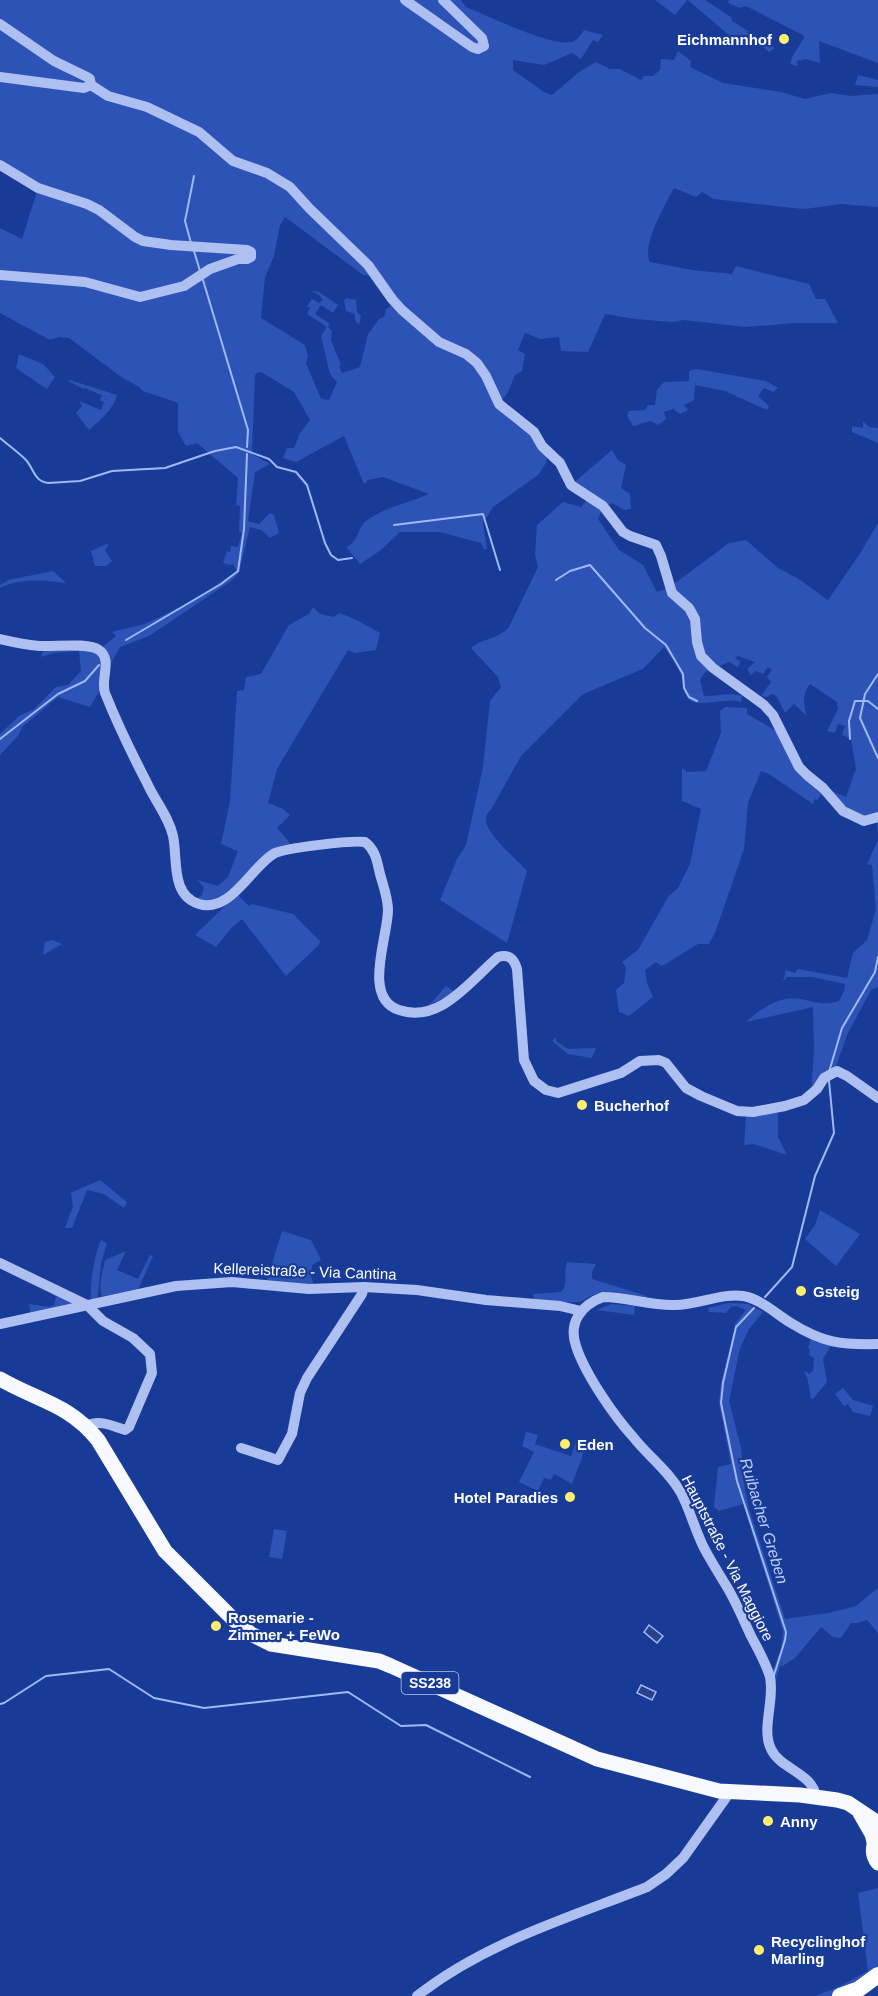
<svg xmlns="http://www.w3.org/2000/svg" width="878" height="1996" viewBox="0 0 878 1996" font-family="Arial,sans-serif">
	<rect width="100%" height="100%" fill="#193b98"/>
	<!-- green -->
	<g fill="#2d53b6" fill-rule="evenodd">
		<path d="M0,0H461L466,7C486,15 552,47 570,42C577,41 580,36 584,30L603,35L598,42L593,40L581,59L572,53L544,65L513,60V70L544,92L552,95L579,72L596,62L610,69H620L641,80L644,76H653L660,70L661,59L674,60L678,51L691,61L690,67L723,83L781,92L805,99L831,93L850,96L878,94V207L841,204L805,209L793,208L714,199L702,192L696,197L674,188C666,203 641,246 650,262L692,270L732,274L736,266L809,284L816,299H825L838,323H795L745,327L684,320L672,322L635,319L605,314L588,352L561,351L559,337L540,339L525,333L518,350L525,354L522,371L515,375L508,392L499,404L548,452L546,463L538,475L493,507L483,523L487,549H484L481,543L440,532H400L381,550L360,564L346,547C359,542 357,529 366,521C384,507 409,503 429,494L383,477L368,480L364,484L344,436L296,462L283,458L287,448H294L300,433L310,420L294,392L263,373L258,372L255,375L252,454L270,464L255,472L248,521L259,524L270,513L274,515L279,533L270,538L261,530L250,527L239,573L231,581L149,636L120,647L106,672L100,690L90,707L58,697L22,727L18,736L0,755V734L19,716L34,709L56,687L68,685L81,671L79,651L53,653L41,657L45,646L99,650L116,636L112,632L145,624L193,601L237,571L233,564L230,565L223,563L227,551L230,552L231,546L238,547L242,533L239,532L240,506L236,505L238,478L197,443L186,446L178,432V403L143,391L139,387L120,376L69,338L59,337L50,340L0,313V228L22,239L38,188L0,165ZM285,217L363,275L377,276L395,303L386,309L384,317L380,318L368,334L360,367L342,373L339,366L341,365L331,340L332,331L328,327L330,324L315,314L321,305L333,313L338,305L319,292L311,291L319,295L323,300L319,303L312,299L307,306L310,308L307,314L327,327L321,336L330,374L337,382L329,400L321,399L306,363L308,357L305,345L261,318L265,277L274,256L280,225Z"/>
		<polygon points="655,0 687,0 675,15"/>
		<polygon points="688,0 705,0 731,17 732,21 775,48 769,52 758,42 747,38 731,37"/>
		<polygon points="729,0 878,0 878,63 819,41 820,63 806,59 797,61 798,66 790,64 792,57 804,38 803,35 746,6 740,8 728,3"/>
		<polygon points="858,75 878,80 878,87 855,85"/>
		<polygon points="347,298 356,300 357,312 361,316 359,325 355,320 355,314 346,311 344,300"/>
		<polygon points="19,354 43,364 55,377 47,389 16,368"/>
		<polygon points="697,369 766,381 778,388 773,392 764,388 758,396 769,406 767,410 725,391 695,385 694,400 684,405 688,410 680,414 673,409 664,412 666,419 658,425 651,421 633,426 627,416 629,411 645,410 648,405 655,405 657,390 664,382 689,381 689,371"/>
		<path d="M70,380L117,395C113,410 100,420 89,430L76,413L82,406L79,401L101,410L104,402L100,400L102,395L85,388L84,389L68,381Z"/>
		<polygon points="863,421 869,427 878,428 878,443 852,432 852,426 863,428"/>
		<path d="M612,450L618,460L626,465L621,488L630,494L631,509L624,510L612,503L602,509L598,519L619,550L643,565L657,592L670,587L729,543L746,540L778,568L797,578L828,600L861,552L878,523V833L876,819L864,821L823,789L818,800L815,799L813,804L769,774L761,771L748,803L744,849L715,933L709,944H698L662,966L656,962L645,970L647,983L653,997L629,1016L619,1012L616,990L624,983L626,967L622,962L638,950L668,897L678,888L690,864L701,809L682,801V768L687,772L706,771L721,733L720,711L725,707L747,708V714L775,730L799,767L823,788L846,797L856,769L851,739L842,735L845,726L838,724L835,733L827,731L838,709L837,702L810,684C802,694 803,704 807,716L794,704L785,713L777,697L773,694L766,697L761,696L771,682L767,677L772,670L768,667L763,674L756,671L751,675L747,669L755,662L738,656L735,658L741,662L737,667L729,662L705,672L700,680L704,696C716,696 732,692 742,696L741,702C727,698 714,704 699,703C683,703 684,687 681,675C678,666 670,655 664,647L643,669L583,694L521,756L492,808C489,812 485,815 486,821C487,834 517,860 527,871L507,943L440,900L457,859L466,845L483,767L490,701L501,687L498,677L471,648C483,638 499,639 509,627L538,567L535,555L537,525L563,502L581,507L590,497L571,485Z"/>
		<polygon points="109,543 105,551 112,561 106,566 95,566 91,551"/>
		<path d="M53,571L66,583C44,580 20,578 0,588V585L9,580Z"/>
		<path d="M313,607L320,614L334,617L339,613C354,618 366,625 380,633L376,650L355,653L348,650L277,769L268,803L283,809L290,815L277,828L289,842L291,850L280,852L235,892L249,906L252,904L293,914L320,941L319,945L286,976L242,919L231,928L216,947L195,935L228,903L194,901L202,895L204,887L197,880L218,886L228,877L238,851L221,844L230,801L237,691L244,690L246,677L261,674L289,625L309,614Z"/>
		<path d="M878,840V987L871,990L847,1035L835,1069L811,1094L814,1049L813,1007L746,1022C760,1009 780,995 801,999C815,1002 825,1006 839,1001L844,991L845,984L812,977H787L783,982L786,970L795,973L798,969L847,978L853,953L867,940L876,909L872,865L867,864Z"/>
		<polygon points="52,940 62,944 43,955 45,942"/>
		<polygon points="446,986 457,993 423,1007 431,1003"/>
		<polygon points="556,1037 556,1041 568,1049 596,1048 592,1058 568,1054 552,1041"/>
		<polygon points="778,1113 778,1137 787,1155 754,1144 744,1145 746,1115"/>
		<polygon points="100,1180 127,1202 124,1208 104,1194 87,1190 72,1228 65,1228 73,1206 71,1193"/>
		<polygon points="820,1210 860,1234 836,1266 805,1239 815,1225"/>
		<polygon points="282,1231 311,1240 321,1260 312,1265 311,1276 314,1285 267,1280"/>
		<path d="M101,1240L107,1243L101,1264L97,1303L91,1304C90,1284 93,1259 101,1240Z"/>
		<path d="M126,1251L117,1270L138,1279L150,1255L153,1256L138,1290L102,1296C98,1285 103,1271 105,1260Z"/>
		<path d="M567,1262L596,1264L592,1272V1279L647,1296V1298L603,1292L590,1296L580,1302L559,1303L534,1300L533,1294L561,1292C569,1283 563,1272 567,1262Z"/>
		<polygon points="50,1292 87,1305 31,1317 29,1304 49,1307 54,1305 56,1297"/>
		<polygon points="728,1303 748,1304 763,1312 749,1329 740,1348 729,1401 741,1448 744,1484 749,1509 785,1619 828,1613 856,1606 878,1588 878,1633 867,1620 858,1623 851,1623 841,1638 833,1637 821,1627 795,1658 781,1667 782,1660 772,1692 770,1678 781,1650 783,1631 743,1504 719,1511 714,1507 718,1467 731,1464 719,1403 721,1383 735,1327 734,1325 746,1310 736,1306 731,1307 726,1313 709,1312 708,1308"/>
		<polygon points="611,1304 635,1306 634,1315 597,1310"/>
		<polygon points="812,1334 833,1342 823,1359 827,1382 813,1399 811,1399 808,1381 804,1370 809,1374 813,1371 814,1358 809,1355 810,1349 808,1348"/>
		<polygon points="843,1388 853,1400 873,1406 870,1416 853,1412 848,1404 844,1406 835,1394"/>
		<polygon points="526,1432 538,1435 535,1444 571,1456 576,1442 583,1444 583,1455 572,1484 554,1474 551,1480 544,1478 538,1491 519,1482 534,1452 522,1446"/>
		<polygon points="274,1529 287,1531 282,1559 269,1557"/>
		<polygon points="878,1888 878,1975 840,1996 815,1996 834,1989 868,1971 858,1893"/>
	</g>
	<!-- water -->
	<g fill="#284188" stroke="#a0b8f3" stroke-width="1.5">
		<polygon points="649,1625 663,1636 657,1643 644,1632"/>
		<polygon points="641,1685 656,1692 652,1700 637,1693"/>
	</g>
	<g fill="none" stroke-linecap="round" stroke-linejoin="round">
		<!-- stream -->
		<g stroke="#a0b8f3" stroke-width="2">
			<polyline points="191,243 185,221 194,176"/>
			<polyline points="194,251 200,271"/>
			<polyline points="203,280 248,430 247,447"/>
			<path d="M0,438C8,445 18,452 26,460C34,469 34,481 48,483L80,481L112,471L165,468L215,451L236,447L269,459L277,467L296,472L307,485L325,543L331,555L338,560L352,558"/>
			<polyline points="394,525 483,514 500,570"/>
			<polyline points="556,580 570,571 590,565 645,628 666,645 683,674 684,688 689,697 697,701"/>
			<polyline points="126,640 221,584 238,571 244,529 247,454"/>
			<polyline points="878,674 865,694 860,718 878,758"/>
			<polyline points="0,739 58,694 85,681 99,665"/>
			<polyline points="850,739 849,721 855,701 868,701 878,709"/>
			<polyline points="829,1072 842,1028 875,972 878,957"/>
			<polyline points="765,1297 792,1267 815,1176 834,1133 829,1081"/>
			<polyline points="754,1308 736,1327 723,1383 721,1403 737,1481 786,1632 785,1640 774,1675"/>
			<polyline points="0,1704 4,1703 46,1676 109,1669 154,1698 204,1708 348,1692 401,1726 426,1725 530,1777"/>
		</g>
		<!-- minor -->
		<g stroke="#adc0f1" stroke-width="10">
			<polyline points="405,0 472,47 478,49 484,46 482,38 443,0"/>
			<polyline points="0,24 54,61 87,77 90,79 91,85 108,96 147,107 199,132 233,161 267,173 290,187 309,208 368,265 392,299 402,310 439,342 466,354 477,363 486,376 499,404 534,432 542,446 560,463 571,485 603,506 623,532 630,536 656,545 661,556 672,593 689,608 695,619 697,642 701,656 713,668 764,705 773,715 799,767 807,775 823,788 843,811 864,821 878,817"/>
			<polyline points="0,77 84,88 91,85"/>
			<polyline points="0,165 38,188 87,204 99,210 135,237 143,241 171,245 247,250 251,252 251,257 247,259 238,259 210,269 184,286 140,297 85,282 0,275"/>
			<path d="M0,639C13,642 27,645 40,646C55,647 88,642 99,650C113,660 100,679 105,693C117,723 132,754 147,783C155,801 169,817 173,836C178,858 170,895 199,904C231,914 252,865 275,853C287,848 351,840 365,842C376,850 377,862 380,874C383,885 388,898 388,910C388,937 362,998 399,1010C440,1024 470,981 498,957C508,954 514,958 517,969L524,1060L534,1081L546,1090L558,1093L621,1073L640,1061L659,1060L666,1063L686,1088L701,1096L737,1111L753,1112L785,1106L804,1100L817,1089L824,1078L837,1071L847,1076L878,1098"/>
			<path d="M0,1263L87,1305L103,1321L133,1338L150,1354L152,1373L129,1427L125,1430C113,1426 98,1419 87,1426"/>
			<polyline points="0,1324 176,1286 232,1282 309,1289 364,1287 417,1290 486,1300 560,1306 581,1311"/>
			<polyline points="241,1448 278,1460 292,1434 300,1393 307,1378 362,1294 364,1287"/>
			<path d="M816,1797C813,1773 780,1769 771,1749C761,1729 775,1700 770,1677C766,1663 758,1649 751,1636C743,1619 736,1602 727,1587C719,1574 711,1561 704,1548C695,1530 690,1510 681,1493C669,1471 649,1457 634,1438C614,1416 585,1374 576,1346C568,1323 581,1305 603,1297C627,1297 651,1306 675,1305C698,1305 721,1293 743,1296C761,1299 776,1314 791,1323C823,1343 841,1345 878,1344"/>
			<path d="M417,1996C484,1943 568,1918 647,1887L666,1874L683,1858L730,1792"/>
		</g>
		<!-- major -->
		<g stroke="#f7f9ff" stroke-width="15">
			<path d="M0,1379C38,1401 69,1404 98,1440L165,1551L233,1619L251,1634L271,1644L379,1661L391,1666L597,1759L719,1791L800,1795L837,1800L848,1803L878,1823"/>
			<polyline points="860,1813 872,1834 874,1842"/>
			<path d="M878,1836C872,1846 871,1854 878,1863"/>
		</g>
		<!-- highway -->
		<polyline stroke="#fff" stroke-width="16" points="840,1996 859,1989 878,1975"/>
	</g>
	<!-- markers -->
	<g fill="#ffee6d" stroke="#193b98" stroke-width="2">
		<circle cx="784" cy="39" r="6"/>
		<circle cx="582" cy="1105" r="6"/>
		<circle cx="801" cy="1291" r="6"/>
		<circle cx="565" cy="1444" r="6"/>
		<circle cx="570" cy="1497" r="6"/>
		<circle cx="216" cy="1626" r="6"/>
		<circle cx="768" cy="1821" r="6"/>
		<circle cx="759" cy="1950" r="6"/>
	</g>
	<g text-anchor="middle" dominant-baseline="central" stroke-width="4.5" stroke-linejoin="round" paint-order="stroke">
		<!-- shield labels -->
		<rect fill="#193b98" stroke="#bac4e0" stroke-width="1.5" x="401.5" y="1672" width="57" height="22" rx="4.5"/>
		<g font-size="14" font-weight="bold" fill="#fff">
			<text x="430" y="1683">SS238</text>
		</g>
		<!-- poi labels -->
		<g font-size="15" font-weight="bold" fill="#fff" stroke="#193b98" text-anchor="start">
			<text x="772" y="39" text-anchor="end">Eichmannhof</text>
			<text x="594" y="1105">Bucherhof</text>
			<text x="813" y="1291">Gsteig</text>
			<text x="577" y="1444">Eden</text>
			<text x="558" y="1497" text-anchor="end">Hotel Paradies</text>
			<text x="228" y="1617">Rosemarie -<tspan x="228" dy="17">Zimmer + FeWo</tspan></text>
			<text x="780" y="1821">Anny</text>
			<text x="771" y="1941">Recyclinghof<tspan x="771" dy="17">Marling</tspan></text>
		</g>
		<!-- street labels -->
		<g font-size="15" fill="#fff" stroke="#193b98">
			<text transform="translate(305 1271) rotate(2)">Kellereistraße - Via Cantina</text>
			<text transform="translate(728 1558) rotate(63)">Hauptstraße - Via Maggiore</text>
		</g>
		<!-- water labels -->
		<g font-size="16" font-style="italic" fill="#bacbf7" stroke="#193b98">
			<text transform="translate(764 1521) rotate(73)">Ruibacher Greben</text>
		</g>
	</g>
</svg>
